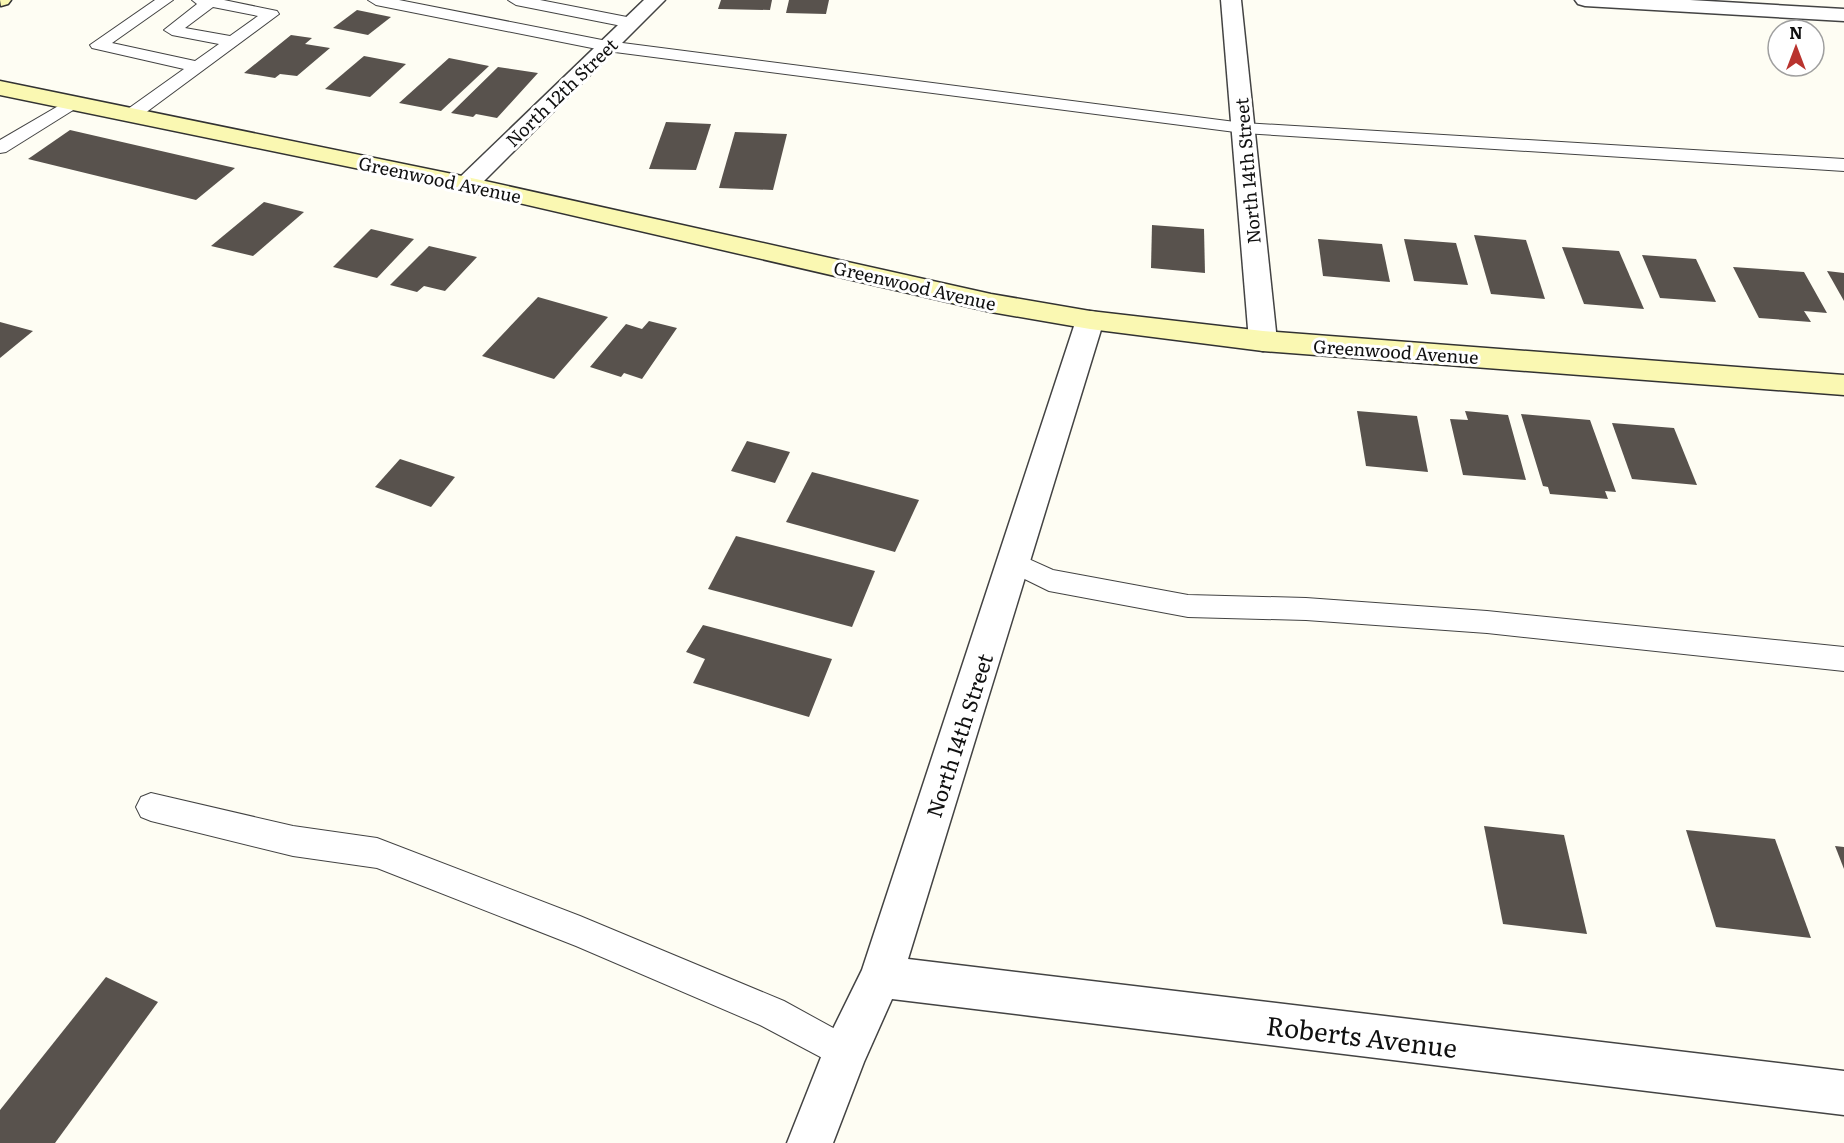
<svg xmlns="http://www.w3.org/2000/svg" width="1844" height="1143" viewBox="0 0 1844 1143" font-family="Literata,serif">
	<rect width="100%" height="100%" fill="#fefdf3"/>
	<!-- building -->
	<g fill="#58524d">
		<polygon points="721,0 772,0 770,10 718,9"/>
		<polygon points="789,0 829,0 826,14 786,13"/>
		<polygon points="357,10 391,17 368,35 333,28"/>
		<polygon points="291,35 312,38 305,44 330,48 297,76 280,74 275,78 244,73"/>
		<polygon points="364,56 406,64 370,97 325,89"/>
		<polygon points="449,58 489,66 441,111 399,103"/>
		<polygon points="498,67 538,73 497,118 476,114 473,117 451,113"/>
		<polygon points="666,122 711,124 696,170 649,169"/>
		<polygon points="70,130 235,168 196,200 28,159"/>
		<polygon points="735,132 787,134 773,190 719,188"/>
		<polygon points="264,202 304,212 253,256 211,246"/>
		<polygon points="1152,225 1204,229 1205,273 1151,268"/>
		<polygon points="371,229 414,239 377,278 333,267"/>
		<polygon points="1474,235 1526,240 1545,299 1491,294"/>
		<polygon points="1318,239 1382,244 1390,282 1323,276"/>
		<polygon points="1404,239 1456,243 1468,285 1414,281"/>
		<polygon points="429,246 477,257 445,291 424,286 417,292 390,285"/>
		<polygon points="1562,247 1619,251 1644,309 1584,304"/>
		<polygon points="1642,255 1696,259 1716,302 1660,298"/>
		<polygon points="1733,267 1804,272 1827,313 1804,311 1811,322 1759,318"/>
		<polygon points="1827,271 1844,273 1844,301"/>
		<polygon points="538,297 608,317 554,379 482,356"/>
		<polygon points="649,321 677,328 642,379 624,373 621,377 590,367 626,324 642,329"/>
		<polygon points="0,322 33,331 0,358"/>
		<polygon points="1357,411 1417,416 1428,472 1366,466"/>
		<polygon points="1465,411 1508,415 1526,480 1463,475 1450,419 1468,420"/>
		<polygon points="1521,414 1590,420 1616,492 1605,491 1608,499 1550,494 1548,487 1543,486"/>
		<polygon points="1612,423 1674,428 1697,485 1632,479"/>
		<polygon points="747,441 790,452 775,483 731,471"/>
		<polygon points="400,459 455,477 431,507 375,487"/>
		<polygon points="812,472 919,500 895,552 786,522"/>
		<polygon points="736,536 875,571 852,627 708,589"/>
		<polygon points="703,625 832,659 809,717 693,683 705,659 686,652"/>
		<polygon points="1484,826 1564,835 1587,934 1503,924"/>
		<polygon points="1686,830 1775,839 1811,938 1716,927"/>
		<polygon points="1835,846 1844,847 1844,869"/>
		<polygon points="106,977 158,1002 55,1143 0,1143 0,1110"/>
	</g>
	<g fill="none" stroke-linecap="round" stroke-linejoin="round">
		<!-- lane casing -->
		<g stroke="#434343" stroke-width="2">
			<g id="lane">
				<path d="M155,0H173L112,43L195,61L219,44L172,35L164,30L197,4L192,0H224L277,11L279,14L137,119H125L122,115L125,111L184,69L92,48L90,45ZM213,7L258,16L230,36L185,28Z"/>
				<polygon points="368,0 399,0 607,41 1243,123 1844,159 1844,171 1243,133 607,51 376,5"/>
				<polygon points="508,0 540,0 632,18 640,23 632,28 516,5"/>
				<polygon points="72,98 78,99 81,103 78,107 6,152 0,153 0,140"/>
				<polygon points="1013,552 1053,570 1188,595 1306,598 1487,611 1844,647 1844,671 1487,633 1306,620 1188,617 1049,591 1004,569 1000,562 1004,555"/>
				<polygon points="151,793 293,826 377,838 580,916 784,1001 857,1041 862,1053 857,1065 845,1070 760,1025 576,946 377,868 293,856 151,821 141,817 136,807 141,797"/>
			</g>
		</g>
		<!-- street casing -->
		<g stroke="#434343" stroke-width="3">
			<g id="street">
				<polygon points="644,0 665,0 476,189 467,191 458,189 455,184 458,179"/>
				<polygon points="1221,0 1241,0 1277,341 1273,348 1263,351 1253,348 1249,341"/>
				<polygon points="1575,0 1690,0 1844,9 1844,21 1585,6 1578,4"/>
				<polygon points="1090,311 1100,313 1104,320 908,959 1844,1071 1844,1115 892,999 864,1062 833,1143 787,1143 829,1037 862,970 1076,320 1080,313"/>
			</g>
		</g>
		<!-- secondary casing -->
		<g stroke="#323232" stroke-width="3">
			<g id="secondary">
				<polygon points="0,0 11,0 8,4 1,6"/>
				<polygon points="0,81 467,177 991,294 1090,311 1263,331 1844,375 1844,395 1263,351 1090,329 991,312 467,191 0,95"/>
			</g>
		</g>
		<!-- lane -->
		<use href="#lane" fill="#fff" fill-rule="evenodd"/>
		<!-- street -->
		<use href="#street" fill="#fff" fill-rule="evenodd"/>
		<!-- secondary -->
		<use href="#secondary" fill="#faf8b2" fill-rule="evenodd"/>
	</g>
	<g text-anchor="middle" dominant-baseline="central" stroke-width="6" stroke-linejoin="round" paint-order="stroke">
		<!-- far-street labels -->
		<g font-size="18" fill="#101010" stroke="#fff">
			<text transform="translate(561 92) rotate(-44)">North 12th Street</text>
			<text transform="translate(1247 171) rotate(-95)">North 14th Street</text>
			<text transform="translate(440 179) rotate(12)">Greenwood Avenue</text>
			<text transform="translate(915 285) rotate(13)">Greenwood Avenue</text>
			<text transform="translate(1396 351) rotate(4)">Greenwood Avenue</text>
		</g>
		<!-- street labels -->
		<g font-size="21" fill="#101010" stroke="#fff">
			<text transform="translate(958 735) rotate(-72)">North 14th Street</text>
		</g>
		<!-- near-street labels -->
		<g font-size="26" fill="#101010" stroke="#fff">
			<text transform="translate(1362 1035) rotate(7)">Roberts Avenue</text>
		</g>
	</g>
	<!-- north arrow -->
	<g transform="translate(1796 48)"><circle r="28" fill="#ffffff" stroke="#9f9f9f" stroke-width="1.5"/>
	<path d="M0-4.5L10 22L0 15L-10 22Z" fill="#b9332e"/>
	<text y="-9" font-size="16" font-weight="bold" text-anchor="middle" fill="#101010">N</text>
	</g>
</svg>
